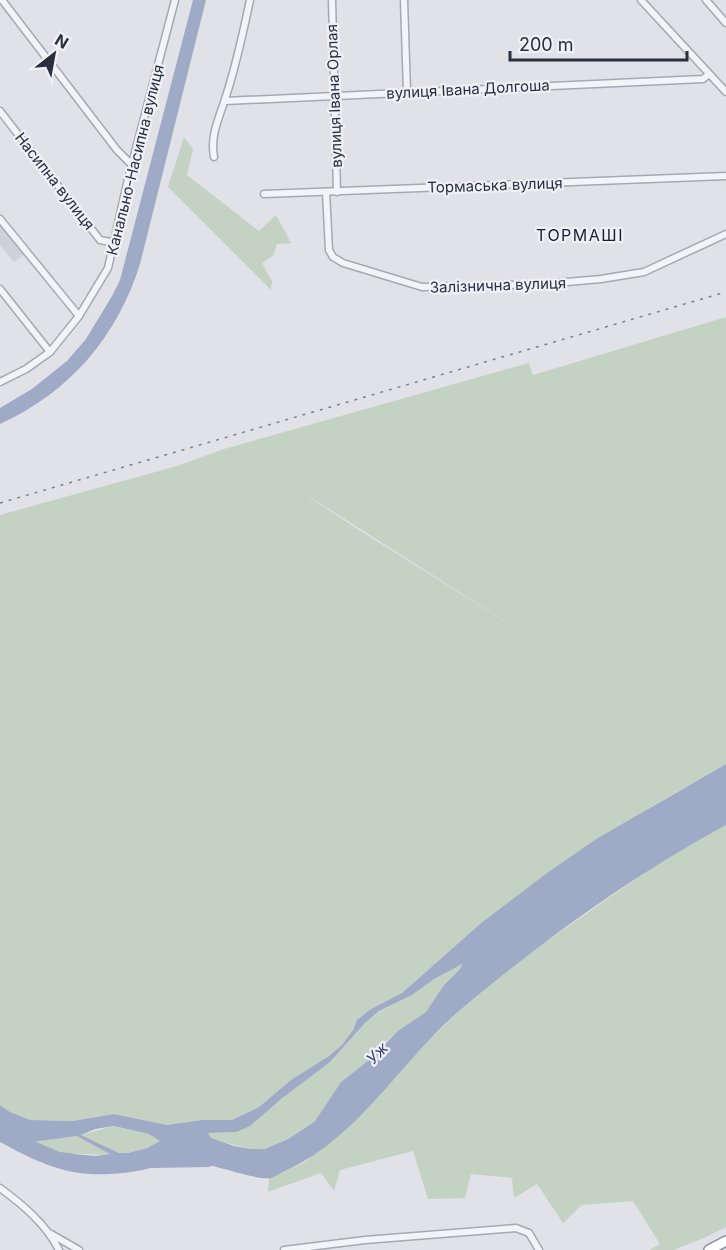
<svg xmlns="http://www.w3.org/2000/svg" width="726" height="1250" viewBox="0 0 726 1250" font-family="Inter,sans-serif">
	<rect width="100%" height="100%" fill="#e1e2e8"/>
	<!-- built -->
	<polygon fill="#cfd1da" points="0,221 25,254 14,262 0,245"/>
	<!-- green -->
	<g fill="#c3d2c2" fill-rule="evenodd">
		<polygon points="184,137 193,149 187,175 259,231 276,215 291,243 277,244 273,256 262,263 272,281 271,290 168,187"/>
		<path d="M726,317V764L654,805L480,924L402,993L371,1009L357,1020L353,1030L342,1045L329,1056L291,1080L259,1107L232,1120H202L167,1125L114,1114L73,1121L30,1120L10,1112L0,1105V515L177,466L224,449L529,363L533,375ZM293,486L514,627L515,628L356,528Z"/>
		<polygon points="726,825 726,1227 704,1238 673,1250 649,1250 660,1244 633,1201 582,1205 563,1223 537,1184 514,1198 512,1178 471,1174 465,1198 428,1199 413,1151 340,1170 334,1191 321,1173 268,1192 269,1178 305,1162 458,1012 531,952 672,854"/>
		<polygon points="462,963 460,969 444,985 426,1012 385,1042 369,1060 341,1082 315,1121 288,1139 265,1149 251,1149 211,1139 208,1133 236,1132 329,1063 364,1024 380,1011 412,995 434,979"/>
		<polygon points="114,1126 149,1134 161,1141 147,1148 128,1153 119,1153 81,1135"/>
		<path d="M77,1136L111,1154C98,1156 86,1153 73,1154C52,1155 47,1155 26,1147L23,1142Z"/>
	</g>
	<!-- water -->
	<g fill="#9eaac6" fill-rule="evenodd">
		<path d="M193,0H206L140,264C117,337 70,392 0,424V408L32,389L67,361L86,339L112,296L120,280Z"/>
		<path d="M726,764V825C630,877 542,941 459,1011C400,1062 359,1137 287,1170C282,1172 276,1176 271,1178C257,1181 214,1164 196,1163C188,1162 180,1160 173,1161C163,1162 153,1168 143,1170C82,1181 53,1171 0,1142V1105L10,1112L30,1120L73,1121L114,1114L167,1125L202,1120H232L259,1107L291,1080L329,1056L342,1045L353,1030L357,1020L371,1009L402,993L480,924L547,873L598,838ZM462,964L460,969L444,985L426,1012L398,1031L369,1060L341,1082L315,1121L308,1126L288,1139L265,1149H251L234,1146L211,1138L208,1133L236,1132L250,1126L281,1099L329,1063L364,1024L379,1011L412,995L434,979ZM114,1126L149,1134L160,1141L147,1148L128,1153H119L81,1135L95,1129ZM77,1136L110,1154L95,1156L74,1154L56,1156L26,1147L24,1143Z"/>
	</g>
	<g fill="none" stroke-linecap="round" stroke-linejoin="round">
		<!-- river -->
		<g stroke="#9eaac6" stroke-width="10">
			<polyline points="0,1132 59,1157 70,1158"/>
			<polyline points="152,1163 208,1162"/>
		</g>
		<!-- minor casing -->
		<g stroke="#a6a8b2" stroke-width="9">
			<g id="minor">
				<polyline points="2,0 117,150 132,165"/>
				<polyline points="332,0 337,192"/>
				<polyline points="404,0 407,92"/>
				<polyline points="641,0 726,92"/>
				<polyline points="706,0 726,23"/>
				<polyline points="225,101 703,79 709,74"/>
				<polyline points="0,111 100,240 115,243"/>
				<path d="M214,157C210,135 219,119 225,99C236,67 243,33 250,0"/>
				<polyline points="326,192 329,250 333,257 343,263 422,287 544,284 601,279 644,272 726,234"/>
				<polyline points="264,194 726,176"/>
				<polyline points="0,219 79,316"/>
				<polyline points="0,289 50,352"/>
				<polyline points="0,382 26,369 50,352 79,316 108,268 128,179 175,0"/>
				<path d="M0,1188C23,1205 46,1224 59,1250"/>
				<polyline points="51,1234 79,1250"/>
				<polyline points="284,1250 365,1240 516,1228 529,1233 539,1250"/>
			</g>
		</g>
		<!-- highway casing -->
		<g stroke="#898e9e" stroke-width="12">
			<polyline id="highway" points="709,1250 726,1241"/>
		</g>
		<!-- minor -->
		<use href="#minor" stroke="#f3f4f7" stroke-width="6"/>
		<!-- highway -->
		<use href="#highway" stroke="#fff" stroke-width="9"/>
		<!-- rail -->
		<polyline stroke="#7b8091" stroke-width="1.5" stroke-dasharray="3 6" stroke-linecap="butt" points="0,503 726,292"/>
	</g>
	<g text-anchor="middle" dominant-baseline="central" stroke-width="4.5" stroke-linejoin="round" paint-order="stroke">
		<!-- street labels -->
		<g font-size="15" fill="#2a2e3f" stroke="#f0f1f6">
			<text transform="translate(468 89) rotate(-3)">вулиця Івана Долгоша</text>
			<text transform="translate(334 96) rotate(-92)">вулиця Івана Орлая</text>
			<text transform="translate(135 160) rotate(-76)">Канально-Насипна вулиця</text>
			<text transform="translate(55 181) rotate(52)">Насипна вулиця</text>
			<text transform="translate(495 185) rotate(-2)">Тормаська вулиця</text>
			<text transform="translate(498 285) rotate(-2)">Залізнична вулиця</text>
		</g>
		<!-- neighbourhood labels -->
		<g font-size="16" letter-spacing="1.5" fill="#1c1f30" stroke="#f0f1f6">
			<text x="580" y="235">ТОРМАШІ</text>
		</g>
		<!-- water labels -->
		<g font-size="16" font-style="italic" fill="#374770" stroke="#f0f1f6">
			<text transform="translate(377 1053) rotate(-46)">Уж</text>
		</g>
	</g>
	<!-- north arrow -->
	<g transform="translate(54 54) rotate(31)" stroke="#f0f1f6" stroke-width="4.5" paint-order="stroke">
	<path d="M0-4.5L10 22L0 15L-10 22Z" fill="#2a2e3f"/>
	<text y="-9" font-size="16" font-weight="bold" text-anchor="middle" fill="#2a2e3f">N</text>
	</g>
	<!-- scale -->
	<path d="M510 51v9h177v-9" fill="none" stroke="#2a2e3f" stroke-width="3"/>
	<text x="519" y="51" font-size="18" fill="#2a2e3f" stroke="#f0f1f6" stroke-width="4.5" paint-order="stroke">200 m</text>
</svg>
